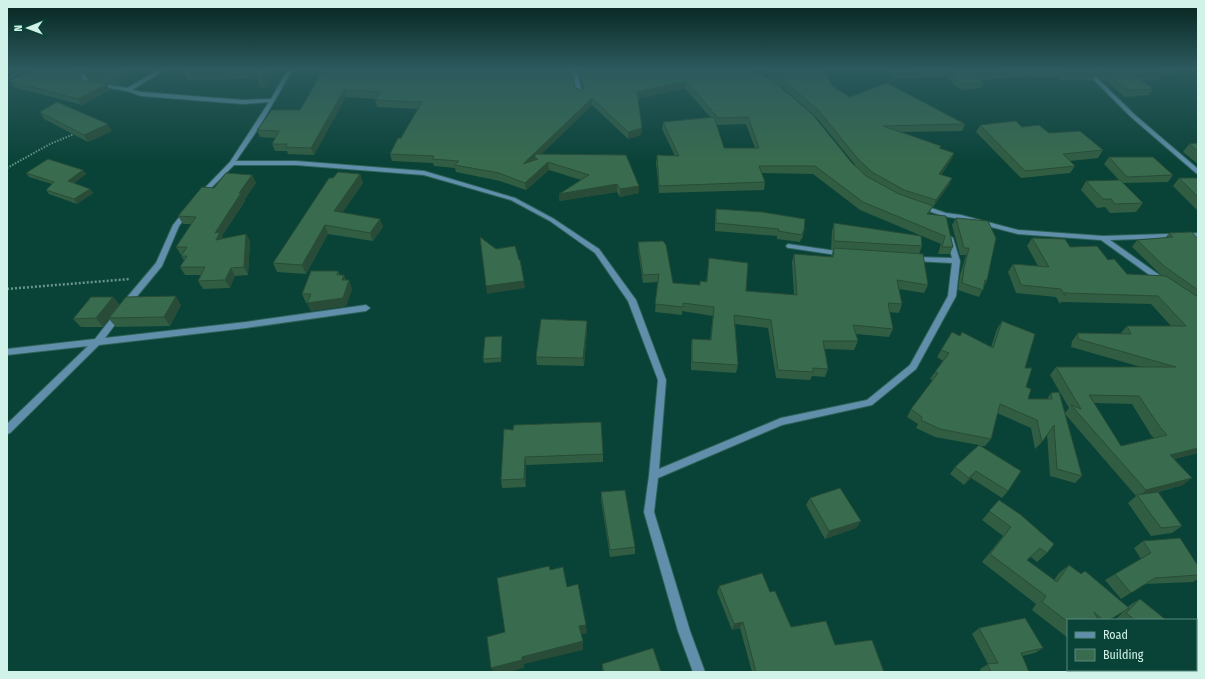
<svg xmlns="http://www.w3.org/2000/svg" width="1205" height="679" viewBox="0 0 1205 679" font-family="'Fira Sans Condensed',sans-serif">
	<rect width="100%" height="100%" fill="#094237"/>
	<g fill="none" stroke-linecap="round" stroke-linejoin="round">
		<!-- minor casing -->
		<g stroke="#2d6257" stroke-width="2">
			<g id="minor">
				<polygon points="160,69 166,69 132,90 141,92 243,100 271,99 288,69 293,69 258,129 236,161 296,161 424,171 515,198 554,219 599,249 636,300 666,380 659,469 781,418 867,400 910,365 948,296 952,263 915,261 911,259 915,257 952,258 947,238 950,236 953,238 960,261 956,296 916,369 872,405 782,425 658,478 654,512 690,631 705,672 693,672 678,631 644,512 649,476 658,380 628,301 595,253 550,221 511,200 424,175 296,165 234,165 203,196 199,196 199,194 230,162 269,102 243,104 141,96 127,91 86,84 79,74 84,73 90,82 127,88"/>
				<polygon points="571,69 576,69 583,95 582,96 577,95"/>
				<polygon points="1083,69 1088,69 1135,115 1198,169 1198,174 1196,173 1131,117"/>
				<polygon points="922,205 946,213 961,215 1018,230 1103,236 1198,233 1198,237 1110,240 1165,279 1166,281 1162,284 1101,240 1018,234 961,219 943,216 920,208 919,207"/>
				<polygon points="187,209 190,211 179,226 162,266 129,306 123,306 122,304 123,302 156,263 173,225 185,210"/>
				<polygon points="788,244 843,252 847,254 843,256 790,248 788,248 786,246"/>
				<polygon points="366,305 370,308 366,311 246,328 99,345 10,433 7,434 7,424 88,346 7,355 7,349 95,339 116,312 119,311 123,314 105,338 246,322"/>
			</g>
		</g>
		<!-- path-far1 -->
		<g stroke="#69968c" stroke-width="2" stroke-dasharray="1.5 1.5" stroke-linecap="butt">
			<polyline points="7,80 23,69"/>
			<polyline points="7,168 50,144 74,134"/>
		</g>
		<!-- path -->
		<polyline stroke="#69968c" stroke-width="2.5" stroke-dasharray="2 2" stroke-linecap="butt" points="7,289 130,279"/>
		<!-- minor -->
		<use href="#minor" fill="#618fab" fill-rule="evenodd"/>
	</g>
	<!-- wall -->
	<g fill="#315d43" fill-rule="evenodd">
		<polygon points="34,69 139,69 118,85 91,81 85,72 78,73 82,80 110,90 82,105 14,87 10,81"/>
		<polygon points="188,69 276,69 263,89 254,76 248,79 187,80 184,72"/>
		<path d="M312,69H571L575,88L582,90L583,89L578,69H750L774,81L769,78L766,69H824L832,86L850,97L965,124L962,131L901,132L941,146L940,149L954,153L951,160L941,175L952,178L949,185L933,207H932L929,214L953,247L950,254H938L941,244L860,210L813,174L762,173L765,182L764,190L659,193L656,163L657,155L675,156L662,129L663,122L710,117L685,88L637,99L642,128L641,135L628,139L592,105L541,154L639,186V193L620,197L617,192L559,201L581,180L549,170L526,190L500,181L456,172L455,168L434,166L433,163L392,161L390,154L401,138L418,109L377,107L375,100L376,99L346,97L314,155L288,154L287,151H275L272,144L275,138L260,137L257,130L300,110L323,72L313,71ZM775,81L779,84L817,118L856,166L852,163ZM746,124L755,148H724L717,125Z"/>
		<polygon points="885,69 1182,69 1178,75 1161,75 1158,80 1142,80 1153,89 1149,95 1125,97 1105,80 1102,80 1096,75 1092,80 1061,80 1058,77 1035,78 1033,76 981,80 983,82 981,88 960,90 947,77 892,79"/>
		<polygon points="40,112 112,131 88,142 44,119"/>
		<polygon points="980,125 1022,127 1049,133 1103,150 1098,158 1070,161 1075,166 1070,173 1021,178 976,132"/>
		<polygon points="1198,143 1198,164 1183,152 1189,144"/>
		<polygon points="1109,157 1173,175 1168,182 1123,183 1143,203 1136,212 1110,213 1105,207 1097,208 1081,190 1086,181 1119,180 1104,164"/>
		<polygon points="83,170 86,174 74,183 90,189 93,193 77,204 49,194 46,190 52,184 29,177 26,173"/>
		<polygon points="360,174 363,183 342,213 380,219 383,227 373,241 328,234 306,274 277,272 273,263 333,178"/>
		<polygon points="252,175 256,183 244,200 245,201 222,236 223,238 246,234 250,242 248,275 235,276 230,288 203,289 198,281 201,275 185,275 180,267 184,260 181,256 182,255 181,255 176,247 191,224 183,224 178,216"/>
		<polygon points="1179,178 1198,178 1198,210 1197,210 1173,186"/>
		<polygon points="716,209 804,231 802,239 801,239 800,242 777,239 777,236 715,231 715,216"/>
		<polygon points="956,218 987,280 979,297 958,290 960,275 966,255 960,255 952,225"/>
		<polygon points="834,223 922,246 919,254 928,285 924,293 899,289 902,304 899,313 889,312 893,329 889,337 856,334 858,341 854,350 825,349 828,369 825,377 812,376 810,380 776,378 768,328 735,324 738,365 736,373 691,370 691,347 692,339 710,340 713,316 682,311 682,315 655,312 658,282 643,283 638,250 638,242 673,283 700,285 706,282 709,258 746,291 794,295 792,262 794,254 831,257 833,250 831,250 832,231"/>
		<path d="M1169,233L1198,239V296H1196L1198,453L1174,459L1183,485L1155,493L1182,526L1172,533L1151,536L1128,503L1136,496L1065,414L1082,476L1075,483L1050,476L1047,434L1042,442L1035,449L1031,428L997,413L991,439L985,446H981L1008,491L1002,498L971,478L964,485L950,474L955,467L979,445L935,437L916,428L918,424L907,417L911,409L933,381L930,379L935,372L943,361L937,357L941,350L960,336L991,347L997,329L1002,321L1025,368L1026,387L1028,399H1047L1051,393L1065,413L1069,408L1050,375L1056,367H1141L1071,347L1072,341L1078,333L1120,334L1127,326H1171L1151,304L1061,302L1060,304L1056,297L1016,293L1008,272L1013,264L1038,266L1027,246L1032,238L1070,247L1108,260L1127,274L1162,276L1158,272L1132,247L1137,240L1165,238ZM1094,403L1132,404L1151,435L1154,438L1121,446Z"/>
		<polygon points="338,271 340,275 344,275 346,280 349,280 352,289 346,306 311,311 307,303 306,303 302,294"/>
		<polygon points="113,297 120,305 181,305 170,326 116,327 109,319 103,327 81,327 73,319"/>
		<polygon points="587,330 584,366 537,365 536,357"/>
		<polygon points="502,336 502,340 501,362 484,363 483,359"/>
		<polygon points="504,429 603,454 603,462 526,465 526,487 502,488 501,480"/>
		<polygon points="601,492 635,547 635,554 610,557 601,500"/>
		<polygon points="810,498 861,521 856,528 825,539 806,505"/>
		<polygon points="999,500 1047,553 1037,562 1031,557 1027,560 1054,580 1059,573 1069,565 1128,607 1130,605 1140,599 1166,620 1117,620 1116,619 1123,612 1110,620 1068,620 1068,638 1032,610 1036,604 982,562 1003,536 982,520"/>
		<polygon points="1143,541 1198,566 1198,579 1193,582 1145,584 1121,599 1105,580 1115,574 1141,559 1134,548"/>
		<polygon points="719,586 770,592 791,627 835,645 884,672 752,672 740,628 732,630 717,592"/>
		<polygon points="979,628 1043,648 1035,653 1022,656 1029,672 981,672 980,669 988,664 972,634"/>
		<polygon points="602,664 661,672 603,672 602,669"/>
		<polygon points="1140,670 1174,670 1175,672 1143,672"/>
	</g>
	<!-- shaded-wall -->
	<g fill="#284c37">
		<polygon points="76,69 83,69 85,72 78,73"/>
		<polygon points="128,69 139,69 118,85 114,79"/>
		<polygon points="249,69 251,69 254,76 248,79 245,72"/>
		<polygon points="268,69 276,69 263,89 260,81"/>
		<polygon points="686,81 685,88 636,99 637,92"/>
		<polygon points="107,84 110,90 82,105 78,99"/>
		<polygon points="344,90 346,97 314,155 311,148"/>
		<polygon points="592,98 592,105 537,159 535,158 535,160 523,164"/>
		<polygon points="108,124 112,131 88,142 84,135"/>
		<polygon points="642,128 641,135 628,139 628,132"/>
		<polygon points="954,153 951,160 936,181 939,174"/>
		<polygon points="548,162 549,170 526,190 525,183"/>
		<polygon points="83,170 86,174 71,186 68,181"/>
		<polygon points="360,174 363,183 337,220 334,211"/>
		<polygon points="252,175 256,183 244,200 245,201 222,236 224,241 216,240 215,233 239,193"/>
		<polygon points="952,178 949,185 933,207 936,200"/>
		<polygon points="617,184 617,192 559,201 559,194"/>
		<polygon points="639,186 639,193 620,197 620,189"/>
		<polygon points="90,189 93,193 77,204 74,199"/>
		<polygon points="933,206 929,213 924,221 927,214"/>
		<polygon points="380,219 383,227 373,241 370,233"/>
		<polygon points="325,225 328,234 306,274 302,265"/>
		<polygon points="246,234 250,242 248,275 244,267"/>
		<polygon points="231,268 235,276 230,288 225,280"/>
		<polygon points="344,275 347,283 342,280"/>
		<polygon points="349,280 352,289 346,306 311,311 307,303"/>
		<polygon points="524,281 525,288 487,294 486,286"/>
		<polygon points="176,296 181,305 170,326 164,317"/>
		<polygon points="113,297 120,305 103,327 96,318"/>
		<polygon points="587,321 587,330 584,366 583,358"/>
		<polygon points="1198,448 1198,453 1162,462 1170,455"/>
		<polygon points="525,457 526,465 526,487 524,479"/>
		<polygon points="976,471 971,478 964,485 969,478"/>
		<polygon points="1192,478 1183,485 1138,497 1146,490"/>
		<polygon points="861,521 856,528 825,539 829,531"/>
		<polygon points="743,622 740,628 732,630 734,624"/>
		<polygon points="586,625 587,633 580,635 579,626"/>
		<polygon points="583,641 583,650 524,664 524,668 509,672 493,672 491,668 522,657"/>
	</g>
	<!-- building -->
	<g fill="#396c4e" stroke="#284c37" fill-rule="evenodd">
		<polygon points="34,69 76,69 82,80 107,84 78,99 10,81"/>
		<polygon points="84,69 128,69 114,79 87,75"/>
		<polygon points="188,69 249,69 245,72 184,72"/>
		<polygon points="251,69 268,69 260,81"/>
		<polygon points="324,69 571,69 575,88 582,90 584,88 579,69 750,69 774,81 813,115 852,163 866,176 899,194 933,206 927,214 946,216 953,247 942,247 945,236 863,202 815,166 759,166 765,182 659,186 657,155 679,156 663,122 714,117 724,148 759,148 748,117 718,118 686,81 637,92 642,128 628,132 592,98 523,164 538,159 535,158 535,154 626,155 639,186 620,189 617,184 559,194 589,175 548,162 525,183 499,173 455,165 459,161 432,159 434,156 390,154 398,138 401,138 422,102 375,100 380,92 344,90 311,148 285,147 287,144 272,144 279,131 257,130 272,110 300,110"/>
		<polygon points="769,69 824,69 832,86 850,97 887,83 965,124 883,126 941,146 939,148 954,153 939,174 952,178 936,200 904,190 872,172 858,159 819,111 780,77 770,72"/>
		<polygon points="891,69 1091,69 1096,74 1064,74 1061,71 1038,72 1036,70 975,74 983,82 963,84 950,71 894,73"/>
		<polygon points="1100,69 1156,69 1162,74 1134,75 1153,89 1129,90 1109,74 1105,74"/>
		<polygon points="57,102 108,124 84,135 40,112"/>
		<polygon points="1016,121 1022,127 1039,125 1049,133 1080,131 1103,150 1063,154 1075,166 1025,171 980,125"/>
		<polygon points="1198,143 1198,151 1189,144"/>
		<polygon points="1109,157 1153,157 1173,175 1127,177"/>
		<polygon points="48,159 83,170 68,181 90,189 74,199 46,190 54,182 26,173"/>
		<polygon points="338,172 360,174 334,211 380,219 370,233 325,225 302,265 273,263 329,178 333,178"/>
		<polygon points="226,173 252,175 239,193 241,193 215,233 220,232 216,240 246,234 244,267 231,268 225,280 198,281 205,267 180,267 187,256 181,256 187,247 176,247 196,217 178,216 202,187 214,188"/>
		<polygon points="1179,178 1198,178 1198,197"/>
		<polygon points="1120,180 1143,203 1115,204 1111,199 1103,199 1086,181"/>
		<polygon points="716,209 762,212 805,219 804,231 803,231 802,235 778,231 779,229 716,223"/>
		<polygon points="956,218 988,221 994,234 996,238 987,280 985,280 983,290 962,283 964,268 969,248 964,248"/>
		<polygon points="834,223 921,236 922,246 834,241"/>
		<polygon points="1192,232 1198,239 1198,290 1164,266 1137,240 1173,237 1169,233"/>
		<polygon points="480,237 496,249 515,246 519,260 520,260 524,281 486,286"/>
		<path d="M1032,238L1065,239L1070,247L1097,246L1108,260L1114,259L1127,274L1166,276L1198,297V448L1170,455L1192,478L1146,490L1071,405L1081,409L1056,367H1176L1078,339V333L1131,334L1127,326H1186L1158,296L1066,293L1065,292V296L1061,289L1021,285L1013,264L1049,267ZM1089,395L1139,396L1160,427L1167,435L1121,446Z"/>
		<polygon points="663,241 666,245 673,283 700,285 700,281 707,282 709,258 748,263 746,291 797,295 794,254 833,257 834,248 923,254 928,285 897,280 902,304 888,303 893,329 853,325 858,341 823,341 828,369 813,368 813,372 778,370 771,320 734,315 738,365 692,362 692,339 711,340 714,307 683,303 683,307 655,304 659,274 643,275 638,242"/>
		<polygon points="311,271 338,271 337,275 344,275 342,280 349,280 343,298 307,303 311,294 302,294"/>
		<polygon points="176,296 164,317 109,318 126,297"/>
		<polygon points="91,297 113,297 96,318 73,319"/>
		<polygon points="541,319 587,321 583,358 536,357"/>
		<polygon points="1002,321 1035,334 1025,368 1032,368 1026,387 1031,389 1028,399 1052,399 1051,393 1059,392 1082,476 1057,469 1054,425 1042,442 1037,420 1000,404 991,439 940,429 921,420 922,417 911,409 938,373 935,372 949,353 941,350 952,332 960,336 962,332 993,348"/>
		<polygon points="502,336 501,358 483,359 485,337"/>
		<polygon points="601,422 603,454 525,457 524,479 501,480 504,429 513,430 514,425"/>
		<polygon points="979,445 1021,471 1008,491 976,471 969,478 955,467"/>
		<polygon points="840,488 861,521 829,531 810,498"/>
		<polygon points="625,490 635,547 610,550 601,492"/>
		<polygon points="1158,492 1182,526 1161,528 1137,495"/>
		<polygon points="999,500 1021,515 1054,544 1047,553 1040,548 1027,560 1057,582 1069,565 1081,574 1085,571 1129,608 1109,620 1103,620 1094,612 1098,620 1068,620 1068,622 1042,602 1046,596 990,554 1011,527 989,511"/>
		<polygon points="1180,538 1198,566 1198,575 1155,578 1131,593 1115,574 1151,553 1143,541"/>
		<polygon points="549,566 550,570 563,567 567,587 578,584 586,625 579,626 583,641 522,657 522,660 491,668 487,637 505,632 497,578"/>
		<polygon points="762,573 770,592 775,591 791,627 826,621 835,645 872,640 884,672 756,672 743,622 734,624 719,586"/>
		<polygon points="1140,599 1166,620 1135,620 1126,613"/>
		<polygon points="1025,618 1043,648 1021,653 1029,672 991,672 987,664 998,663 979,628"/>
		<polygon points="653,648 661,672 604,672 602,664"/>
		<polygon points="1149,670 1174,670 1176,671 1175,672 1152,672"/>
	</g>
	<!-- sky -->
	<linearGradient id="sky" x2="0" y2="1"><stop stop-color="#05241e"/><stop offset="0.42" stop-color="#2c5a5e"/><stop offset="1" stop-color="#2c5a5e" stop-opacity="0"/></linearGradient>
	<rect width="1205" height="164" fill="url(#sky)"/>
	<!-- border -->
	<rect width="1205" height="679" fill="none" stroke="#d1f2e8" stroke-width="16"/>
	<!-- legend -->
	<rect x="1067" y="619" width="130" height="52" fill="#094237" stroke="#59887e"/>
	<rect x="1075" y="632" width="20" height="6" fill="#618fab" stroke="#59887e"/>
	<text x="1103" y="639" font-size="12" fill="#d1f2e8">Road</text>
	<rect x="1075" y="649" width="20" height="12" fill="#396c4e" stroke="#59887e"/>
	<text x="1103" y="659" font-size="12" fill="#d1f2e8">Building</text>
	<!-- north arrow -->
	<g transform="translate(28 28) rotate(269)" stroke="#094237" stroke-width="3" paint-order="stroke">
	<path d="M0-3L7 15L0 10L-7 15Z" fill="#d1f2e8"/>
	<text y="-6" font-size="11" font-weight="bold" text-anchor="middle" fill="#d1f2e8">N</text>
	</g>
</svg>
